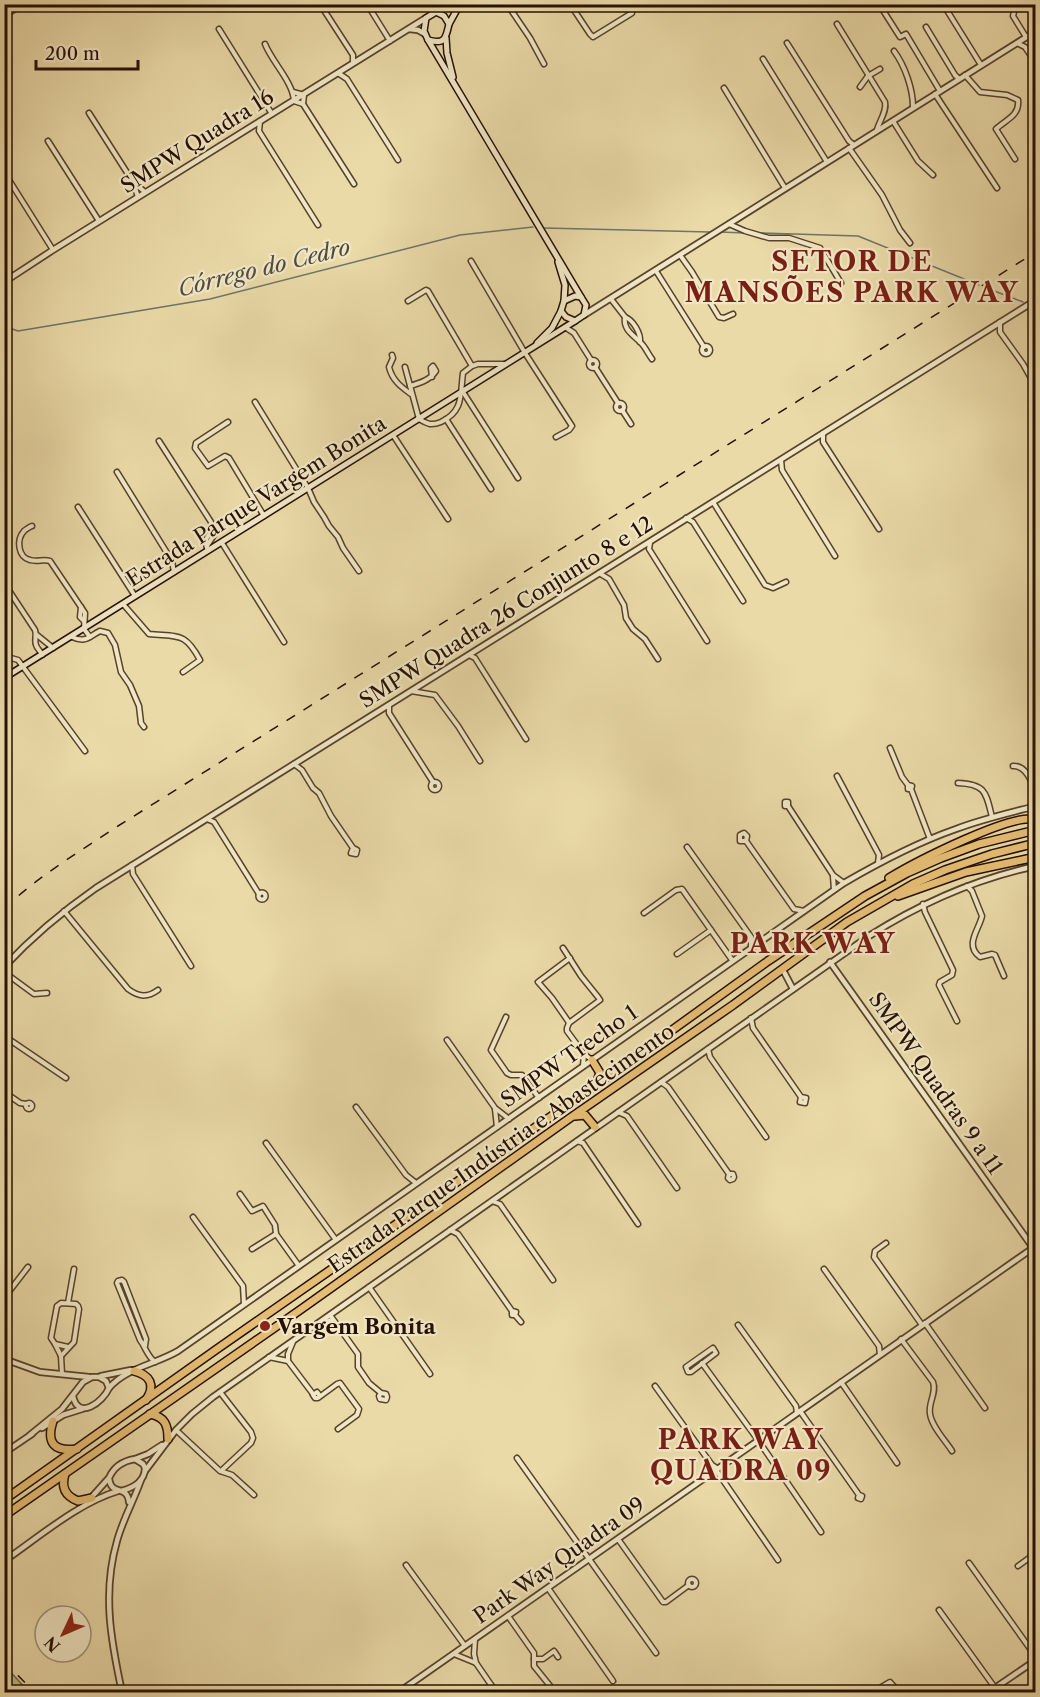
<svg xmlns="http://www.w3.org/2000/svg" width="1040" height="1697" viewBox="0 0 1040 1697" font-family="'Libre Caslon Text',serif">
	<rect width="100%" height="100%" fill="#eadaa8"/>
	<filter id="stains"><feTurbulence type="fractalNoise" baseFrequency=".00333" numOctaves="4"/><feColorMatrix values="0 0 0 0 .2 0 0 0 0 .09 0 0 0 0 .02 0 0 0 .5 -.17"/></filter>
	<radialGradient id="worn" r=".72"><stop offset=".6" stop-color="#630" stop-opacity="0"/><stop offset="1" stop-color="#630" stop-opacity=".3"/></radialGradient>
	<!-- green -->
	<polygon fill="#bdbd83" stroke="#726643" stroke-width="1.5" points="5,1666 29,1692 5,1692"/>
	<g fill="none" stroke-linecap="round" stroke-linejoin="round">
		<!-- stream -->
		<g stroke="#6d756d" stroke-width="1.5">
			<polyline points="544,228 710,232"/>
			<polyline points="720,232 745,233"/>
			<polyline points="759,233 858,236 979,285"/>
			<polyline points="984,287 1023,302"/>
			<polyline points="4,326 18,331 210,299 460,235 533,227"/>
		</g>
		<!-- minor casing -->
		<g stroke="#57422c" stroke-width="7">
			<g id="minor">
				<polyline points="320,4 353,55 353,63"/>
				<polyline points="367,4 390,41"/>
				<polyline points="435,4 439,10"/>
				<polyline points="507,4 530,38 544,64"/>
				<polyline points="570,4 590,34 593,37 632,13 632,11 629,4"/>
				<polyline points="879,4 900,37 906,34 940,91"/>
				<polyline points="943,4 981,65"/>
				<polyline points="1016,4 1013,16 1026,37"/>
				<polyline points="4,16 17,8"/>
				<path d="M837,24L885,102C887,112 879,121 877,130"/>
				<polyline points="926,27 955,75 959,79"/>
				<polyline points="219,29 272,114"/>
				<polyline points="787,43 849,141 854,145"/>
				<polyline points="1017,43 1025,47 1036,63"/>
				<path d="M265,44C272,62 293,82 294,101L303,104L354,184"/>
				<path d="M894,51C905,66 913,89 913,107"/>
				<polyline points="763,59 827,162"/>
				<polyline points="338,73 347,79 398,160"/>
				<path d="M965,75L980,92L1007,95L1018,100C1020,116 1005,120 996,129L1015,159"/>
				<polyline points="860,87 868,76 880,69"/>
				<polyline points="724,88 785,188"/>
				<polyline points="293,92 304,95 303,104"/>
				<polyline points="935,94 997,188"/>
				<polyline points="89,113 133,182 138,197"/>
				<polyline points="260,121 259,131 318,225"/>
				<polyline points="893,121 918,161 933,175"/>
				<polyline points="48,141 99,221"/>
				<polyline points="849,148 882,195 900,230 910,243"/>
				<polyline points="4,163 7,166 4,171"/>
				<polyline points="4,172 53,250"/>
				<polyline points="134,183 145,192"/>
				<polyline points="729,224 745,231 769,238 789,238 820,248 841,283"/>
				<polyline points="680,255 692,272 719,317 724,318 733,314"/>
				<polyline points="471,261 525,353 572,426 569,430 556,437"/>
				<polyline points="4,264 12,277"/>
				<polyline points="656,271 704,347"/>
				<path d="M611,299L625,317C623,329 632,334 640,342C645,346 648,354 652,359"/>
				<path d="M625,317C633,320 641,333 640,342"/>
				<polyline points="1000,322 1000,332 1023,364 1036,387"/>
				<polyline points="565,327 574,333 591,360"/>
				<circle cx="706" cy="350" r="4"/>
				<path d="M392,355L393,358L389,367C392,380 401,387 411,394"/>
				<circle cx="593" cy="364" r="4"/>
				<polyline points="472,366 478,364 505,364"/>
				<path d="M405,367L419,419C428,424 431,426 441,422C464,411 460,395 463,373L472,366L428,291L426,290L408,301"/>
				<polyline points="595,367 618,403"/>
				<path d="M410,386C420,383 430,380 436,371L433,366L431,368L432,377"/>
				<polyline points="463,392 518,478"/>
				<polyline points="255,402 308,488 314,502 324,517 329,526 338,537 343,548 359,571"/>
				<circle cx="620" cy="407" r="4"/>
				<polyline points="622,410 631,424"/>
				<polyline points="446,419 491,489"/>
				<polyline points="228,422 196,443 195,448 208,466 225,456 229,458 264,516"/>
				<polyline points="823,433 823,442 879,529"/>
				<polyline points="393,435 448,519"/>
				<polyline points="159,441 211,522 214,535 207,546"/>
				<polyline points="781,460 782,470 835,556"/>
				<polyline points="117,472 172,561 174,572"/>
				<polyline points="713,502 765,585 773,588 786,582"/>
				<polyline points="78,507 135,596"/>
				<polyline points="686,518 693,522 743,601"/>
				<path d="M32,526C31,526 25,530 24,531C16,540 18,557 30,560C37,562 44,559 50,561L85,613L84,629L90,637"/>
				<polyline points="222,543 284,642"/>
				<polyline points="650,543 649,549 707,641"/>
				<polyline points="207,548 205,541 213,528"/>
				<polyline points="599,573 609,579 624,605 626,618 633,629 645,639 658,659"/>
				<path d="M4,583L35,630C37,635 34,640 36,645C37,649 41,651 42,655"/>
				<path d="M123,604L149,634C179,637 185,632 200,660L183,672"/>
				<polyline points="81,607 80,617 84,621"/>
				<polyline points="37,635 53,648"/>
				<path d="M72,637C86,643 88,637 100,631L108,633L115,645L121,672L130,685L139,706L141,723L144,727"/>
				<polyline points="469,655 475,658 526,739"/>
				<polyline points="4,661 11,658 18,660 85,751"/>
				<polyline points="411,691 435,695 458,726 480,761"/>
				<polyline points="389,705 389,713 433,782"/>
				<polyline points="890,748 902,777 908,785 908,789 911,789 912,786 908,785"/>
				<polyline points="294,764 302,770 313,788 319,793 331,816 353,848 357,850 356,854 351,853 353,848"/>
				<path d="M1013,766C1027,765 1033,784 1036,795"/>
				<polyline points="837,776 879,855 878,863"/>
				<circle cx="435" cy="786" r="4"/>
				<path d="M958,783C986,784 986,793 992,817"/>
				<polyline points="911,789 930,839"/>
				<rect x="785" y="802" width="3" height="4"/>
				<polyline points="788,806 833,875 844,883"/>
				<polyline points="207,819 214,822 259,894"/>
				<polyline points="746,841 740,841 740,835 744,833 747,836 746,841 794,909 804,911"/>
				<polyline points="687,847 751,937 751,947"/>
				<polyline points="132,865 133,874 191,966"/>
				<polyline points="833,876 834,890"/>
				<path d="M967,886L972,891L982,916C979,930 964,945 980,957L992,954L995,955L1004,976"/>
				<circle cx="262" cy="896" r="3.5"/>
				<polyline points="1036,901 1034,903 1036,909"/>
				<polyline points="923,904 925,912 953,970 952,975 940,982 939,985 957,1021"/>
				<path d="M64,911L128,989C139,997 147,998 158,990"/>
				<polyline points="644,913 676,890 682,889 732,960"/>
				<polyline points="563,948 581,976 598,997 600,1000 569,1023"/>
				<polyline points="677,954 711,930"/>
				<polyline points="570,958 538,982 552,998 568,1021 569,1023 567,1028 567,1031 584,1054 592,1060"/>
				<polyline points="4,972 34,994 47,993"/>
				<polyline points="506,1017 491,1050 507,1073 511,1075 522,1075 539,1098"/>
				<polyline points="751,1018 753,1028 801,1097 800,1102 805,1103 806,1098 801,1097"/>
				<polyline points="4,1036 66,1078"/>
				<polyline points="447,1040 495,1108 509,1119"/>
				<polyline points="708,1049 710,1057 766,1137"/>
				<polyline points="583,1066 584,1054"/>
				<polyline points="661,1082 668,1087 729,1174 733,1174 734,1177 733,1179 730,1180 728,1178 729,1174"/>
				<polyline points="4,1092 20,1103 26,1104"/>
				<circle cx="29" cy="1106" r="3"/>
				<polyline points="356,1107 406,1175 416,1183"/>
				<polyline points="495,1109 497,1127"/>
				<polyline points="618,1112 627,1116 677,1188"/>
				<polyline points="577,1141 583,1143 638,1224"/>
				<polyline points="266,1143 336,1240"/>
				<polyline points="240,1194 252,1211 263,1206 275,1225 276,1234 299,1266"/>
				<polyline points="492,1201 500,1204 553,1280"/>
				<polyline points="193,1217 243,1286 244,1304"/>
				<polyline points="450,1230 458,1234 512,1311 516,1312 515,1315 512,1315 512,1311"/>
				<polyline points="886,1243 875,1251 874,1257 922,1325"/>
				<polyline points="252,1249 276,1234"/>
				<polyline points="824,1269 879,1346 880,1355"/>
				<polyline points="369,1287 430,1374"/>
				<polyline points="4,1298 28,1267"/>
				<polyline points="68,1303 74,1269"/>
				<polyline points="330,1315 358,1354 358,1367 369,1383 381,1393 386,1394 387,1397 386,1400 380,1399 379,1396 381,1393"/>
				<polyline points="515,1315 521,1322"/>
				<polyline points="925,1323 985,1408"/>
				<path d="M315,1325C322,1326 326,1320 333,1320"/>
				<polyline points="738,1325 796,1406 797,1413"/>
				<path d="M901,1339L933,1382C937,1393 928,1402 930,1414C932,1427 945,1440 952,1451"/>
				<polyline points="55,1344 61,1356 62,1374"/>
				<path d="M145,1346L146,1339L124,1282L122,1280L118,1281L117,1283L140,1340C146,1348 147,1356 155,1362"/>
				<polygon points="713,1348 716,1353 691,1372 688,1372 686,1367"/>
				<polyline points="61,1356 74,1342 79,1309 78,1306 76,1304 61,1303 57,1306 51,1338 55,1344 68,1347"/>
				<polyline points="269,1357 288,1361 313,1394"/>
				<polyline points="288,1361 288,1354 293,1342"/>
				<polyline points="702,1363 758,1440 821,1532"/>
				<polyline points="841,1382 897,1463"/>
				<polyline points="655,1386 712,1465 718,1469"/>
				<polyline points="220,1392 251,1432 253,1438 251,1443 221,1471"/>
				<polyline points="320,1396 317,1392 313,1395 315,1398 318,1398 337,1384 340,1383 359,1409 357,1415 338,1429"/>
				<polyline points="800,1411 859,1495 858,1498 861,1499 862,1496 859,1495"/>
				<polyline points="176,1430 220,1471 232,1475 254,1495"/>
				<polyline points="517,1458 656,1653"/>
				<polyline points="716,1470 778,1560"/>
				<polyline points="618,1539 663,1602 666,1602 689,1585"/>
				<polyline points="1031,1556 1036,1562"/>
				<polyline points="969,1563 1036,1657"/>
				<polyline points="406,1565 465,1646"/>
				<polyline points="1018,1566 1036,1553"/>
				<circle cx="692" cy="1583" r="4"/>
				<polyline points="548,1588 613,1681"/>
				<polyline points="939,1610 998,1692"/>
				<polyline points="508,1616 534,1653 534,1666 555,1692"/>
				<polyline points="475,1639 474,1654 476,1663"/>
				<polyline points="454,1654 476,1663 496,1692"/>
				<polyline points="534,1659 543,1659 554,1651 558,1657"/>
				<polyline points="873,1692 890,1682 899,1692"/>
			</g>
		</g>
		<!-- tertiary casing -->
		<g stroke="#57422c" stroke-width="8">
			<g id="tertiary">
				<polyline points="409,29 418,30 425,34"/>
				<polyline points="4,282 53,250 426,18"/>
				<polyline points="584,315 1036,31"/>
				<polyline points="830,962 1036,1252"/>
				<path d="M4,967C32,937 63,911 96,888L1036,300"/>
				<polyline points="783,970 793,989"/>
				<polyline points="4,1359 40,1372 89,1377"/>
				<polyline points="101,1376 131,1370"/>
				<path d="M109,1388C126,1368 156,1364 178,1351L844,883C880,862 916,843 956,829C982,819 1009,813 1036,806"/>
				<polyline points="42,1428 63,1415 82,1409"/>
				<path d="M30,1435L62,1409L83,1382L92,1377H99L106,1381L109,1388C103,1402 78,1421 73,1396"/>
				<polyline points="4,1453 32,1434"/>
				<polyline points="135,1459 148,1454 162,1445"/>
				<path d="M145,1471L176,1430L192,1414L213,1397L869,936C921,903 975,879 1036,866"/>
				<path d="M121,1491C133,1488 145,1481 145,1468L143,1464L135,1459C123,1461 114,1466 109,1478C111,1497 127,1484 129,1502"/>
				<polyline points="90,1499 108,1479"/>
				<path d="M4,1561C39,1537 78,1503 118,1491"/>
				<path d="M122,1692C111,1641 102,1593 117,1541C123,1519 134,1500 141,1480"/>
				<polyline points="399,1692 1033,1248"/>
				<polyline points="989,1692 1036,1660"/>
			</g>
		</g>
		<!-- secondary casing -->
		<g stroke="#261003" stroke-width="8">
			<g id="secondary">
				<path d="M436,12L444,16L449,24C446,38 445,45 428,40L424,31L426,18Z"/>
				<polyline points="436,12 447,4"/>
				<polyline points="449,24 460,4"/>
				<polyline points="446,38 447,53 453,77"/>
				<polyline points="428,40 581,297"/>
				<polyline points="558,262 565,285 564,301"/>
				<polygon points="575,296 581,297 586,305 584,315 575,321 566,317 561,311 564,301"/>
				<polyline points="537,343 552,328 561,311"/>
				<polyline points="4,678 575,321"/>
			</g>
		</g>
		<!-- trunk casing -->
		<g stroke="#261003" stroke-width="10">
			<g id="trunk">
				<path d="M889,878C912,864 1014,811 1036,820"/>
				<polyline points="898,896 966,872 1036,857"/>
				<polyline points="592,1060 600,1073 596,1084"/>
				<polyline points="575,1116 585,1115 595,1127"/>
				<path d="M134,1371C150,1375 156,1385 146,1400"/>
				<path d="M150,1414C165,1417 168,1425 168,1439"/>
				<path d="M53,1421C46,1443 54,1452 77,1449"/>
				<path d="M65,1474C61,1487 65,1496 78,1501L92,1498"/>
				<polyline points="4,1500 217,1349 596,1085 768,961 865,896 907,873 941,858 979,844 1036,830"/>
				<polyline points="4,1516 300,1310 570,1118 733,1005 847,922 913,884 945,870 992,854 1036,843"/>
			</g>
		</g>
		<!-- minor -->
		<use href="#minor" stroke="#f1e7c6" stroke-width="4"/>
		<!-- tertiary -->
		<use href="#tertiary" stroke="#f1e7c6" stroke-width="4.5"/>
		<!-- secondary -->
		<use href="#secondary" stroke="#f1e7c6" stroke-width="5"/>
		<!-- trunk -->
		<use href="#trunk" stroke="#e5bd74" stroke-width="7"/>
		<!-- rail -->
		<g stroke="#261003" stroke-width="1.5" stroke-dasharray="10 10" stroke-linecap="butt">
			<path d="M4,909C38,876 79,852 118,826L1036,252"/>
			<polyline points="4,1661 34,1692"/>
		</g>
	</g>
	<!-- markers -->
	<circle fill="#8f2418" stroke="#f1e7c6" stroke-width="2" cx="265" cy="1326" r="6"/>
	<g text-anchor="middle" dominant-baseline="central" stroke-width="4.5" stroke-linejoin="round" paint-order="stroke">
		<!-- street labels -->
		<g font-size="21" fill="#261003" stroke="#f1e7c6">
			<text transform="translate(197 141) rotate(-32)">SMPW Quadra 16</text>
			<text transform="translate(256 501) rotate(-32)">Estrada Parque Vargem Bonita</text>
			<text transform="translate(506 612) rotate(-32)">SMPW Quadra 26 Conjunto 8 e 12</text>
			<text transform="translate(569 1056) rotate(-35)">SMPW Trecho 1</text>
			<text transform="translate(936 1083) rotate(55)">SMPW Quadras 9 a 11</text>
			<text transform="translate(501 1148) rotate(-35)">Estrada Parque Indústria e Abastecimento</text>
			<text transform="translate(559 1560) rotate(-35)">Park Way Quadra 09</text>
		</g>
		<!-- poi labels -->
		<g font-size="21" font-weight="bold" fill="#261003" stroke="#f1e7c6" text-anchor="start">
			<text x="277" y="1326">Vargem Bonita</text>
		</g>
		<!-- water labels -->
		<g font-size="22" font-style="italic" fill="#504b41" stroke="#f1e7c6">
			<text transform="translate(264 268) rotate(-14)">Córrego do Cedro</text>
		</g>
		<!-- district labels -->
		<g font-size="27" font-weight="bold" letter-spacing="1.5" fill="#7a1f14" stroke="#f1e7c6">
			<text x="852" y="261">SETOR DE<tspan x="852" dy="31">MANSÕES PARK WAY</tspan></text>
			<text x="813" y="943">PARK WAY</text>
			<text x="741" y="1439">PARK WAY<tspan x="741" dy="31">QUADRA 09</tspan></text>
		</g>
	</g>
	<!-- margin -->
	<rect width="1040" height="1697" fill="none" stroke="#eadaa8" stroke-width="24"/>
	<rect x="6" y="6" width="1028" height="1685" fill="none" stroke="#261003" stroke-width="3"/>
	<rect x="12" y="12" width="1016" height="1673" fill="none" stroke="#261003" stroke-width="1.5"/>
	<!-- north arrow -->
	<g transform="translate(63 1634) rotate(226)"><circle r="28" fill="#f1e7c6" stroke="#a09178" stroke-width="1.5"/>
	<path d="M0-4.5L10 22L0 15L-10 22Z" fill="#8f2418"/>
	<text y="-9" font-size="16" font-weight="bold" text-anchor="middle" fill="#261003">N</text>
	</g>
	<!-- scale -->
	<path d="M36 60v9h102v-9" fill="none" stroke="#261003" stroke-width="3"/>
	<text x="45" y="60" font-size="18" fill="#261003" stroke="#f1e7c6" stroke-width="4.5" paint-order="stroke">200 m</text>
	<rect width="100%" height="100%" filter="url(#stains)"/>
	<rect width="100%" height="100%" fill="url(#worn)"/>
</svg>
